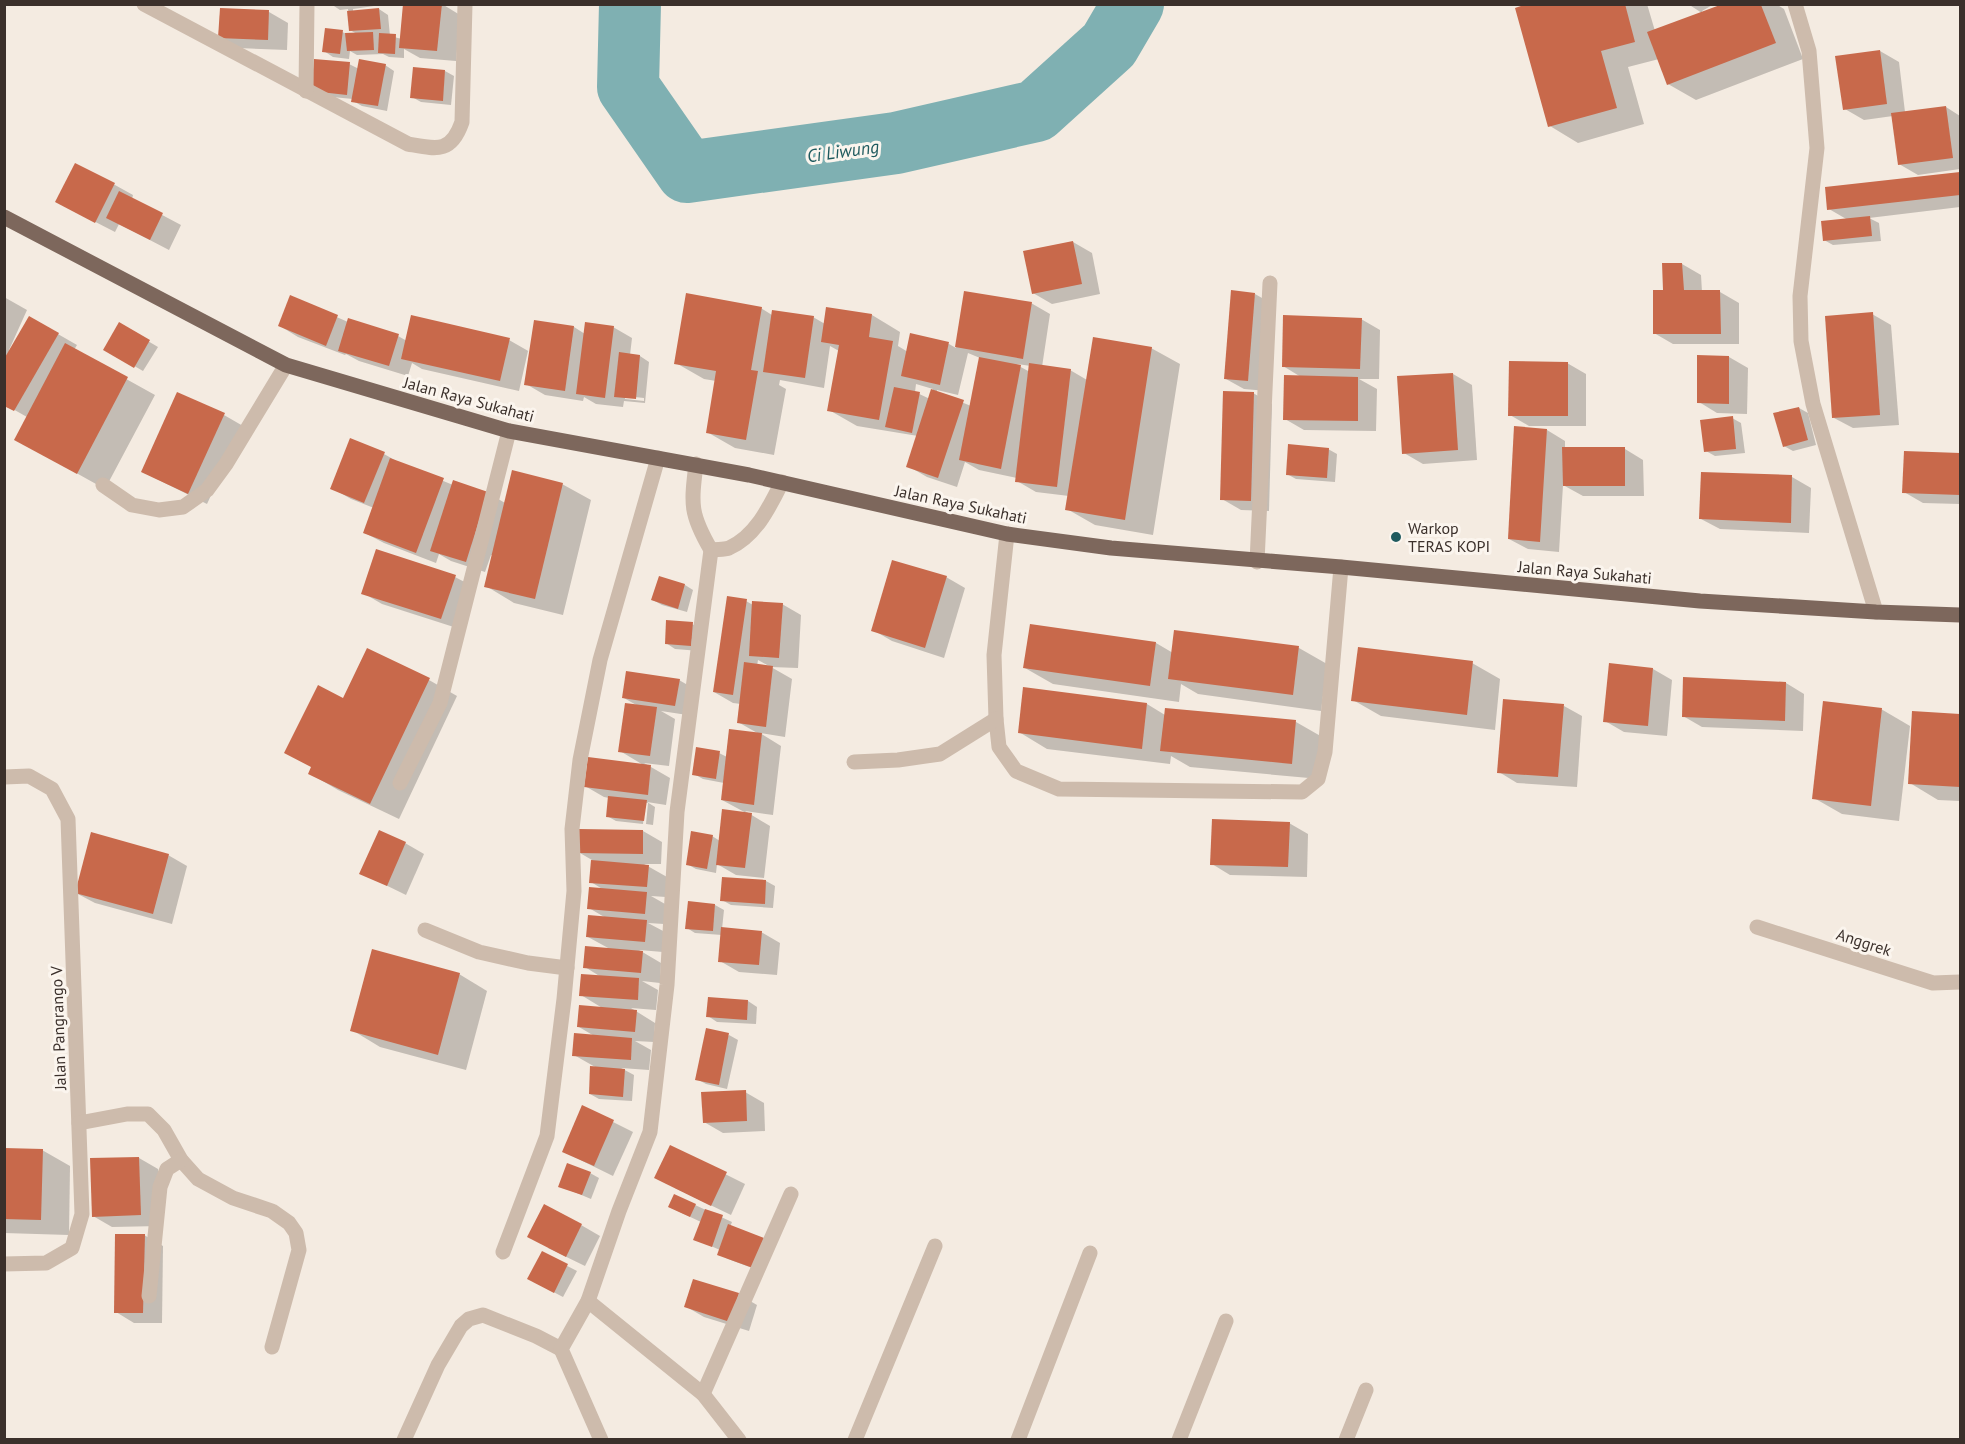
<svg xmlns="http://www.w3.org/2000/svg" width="1965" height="1444" viewBox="0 0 1965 1444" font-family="'PT Sans',sans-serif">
	<rect width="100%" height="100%" fill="#f4ebe1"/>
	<!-- shadow -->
	<g fill="#0003" fill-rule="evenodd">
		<polygon points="331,4 373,4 374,6 353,9 353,12 379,9 388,15 390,36 402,39 442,4 460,15 456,61 420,58 404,49 404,58 389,57 383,54 357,55 350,51 349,59 333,57 324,51 342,32 347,34 357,34 350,30 348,9 340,10"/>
		<polygon points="1533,4 1647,4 1655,31 1724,4 1776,4 1784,9 1803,59 1696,100 1668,84 1659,59 1628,67 1644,124 1578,143 1550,126"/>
		<polygon points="1688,4 1714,4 1702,11 1702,13"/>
		<polygon points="269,12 288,23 287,50 238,48 220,37"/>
		<polygon points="1880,51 1899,62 1905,112 1946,107 1960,116 1960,169 1918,175 1899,164 1893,116 1864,120 1845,109"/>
		<polygon points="349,64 359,69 385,65 394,71 387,111 362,106 353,101 353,99 322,96"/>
		<polygon points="445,71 454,76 451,105 421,102 412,97"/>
		<polygon points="76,165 115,185 133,195 132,199 181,225 169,250 119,224 115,232 76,212"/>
		<polygon points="1960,173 1960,207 1869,218 1879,223 1881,241 1833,245 1824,240 1848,220 1829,209 1827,189"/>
		<polygon points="1073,242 1092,253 1100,294 1052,304 1033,293"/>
		<polygon points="1682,264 1701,275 1702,292 1720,292 1739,303 1739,344 1673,344 1654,333 1664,292"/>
		<path d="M965,292L1031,303L1050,314L1042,367L1070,370L1087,380L1151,348L1180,364L1153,535L1095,525L1067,509L1069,496L1036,492L1017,481V478L979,470L965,462L957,487L927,477L908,466L918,436L857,426L829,410L839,351L830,346L824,388L780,380L779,385L786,389L774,455L735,448L707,432L716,381L704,379L676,363L761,308L772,315L813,317L825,324L827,309L872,315L900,332L898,346L908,352L949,344L956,348ZM968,353L980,358L971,406L937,392V390L958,395ZM1017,364L1031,366L1030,372L1017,365ZM916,384L933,389L930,399L915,392Z"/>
		<polygon points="1255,294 1274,305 1267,391 1244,389 1226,379"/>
		<polygon points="4,297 27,310 9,350 11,351 30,318 77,345 74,350 155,395 105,489 44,455 27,417 4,404"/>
		<polygon points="291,297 348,322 398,336 407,341 509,340 530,352 528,351 519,391 422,369 412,363 408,376 359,361 346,354 345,355 298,337 280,326"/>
		<polygon points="1872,314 1891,325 1899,425 1853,428 1834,418"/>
		<polygon points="1361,319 1380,330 1379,379 1359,379 1377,389 1376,431 1304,430 1285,419 1301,377 1283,366"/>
		<path d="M535,321L574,327L585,334L613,327L632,338L630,355L640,356L649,362L645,403L624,401L623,407L596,404L584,397L583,401L545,395L526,384ZM625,396L644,398V401L625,399Z"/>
		<polygon points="119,324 158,347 143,371 105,349"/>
		<polygon points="1729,357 1748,368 1747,414 1717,413 1699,402"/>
		<polygon points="1567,363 1586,374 1586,426 1529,426 1510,415"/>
		<polygon points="1453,374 1472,385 1477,460 1423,464 1404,453"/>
		<polygon points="1253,393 1272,404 1269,511 1241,510 1222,499"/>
		<polygon points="1799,408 1808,413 1816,445 1793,451 1784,446"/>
		<polygon points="224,415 243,426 207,504 143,472"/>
		<polygon points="1732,418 1741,423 1745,453 1715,456 1706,451"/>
		<polygon points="1547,430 1565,441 1565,449 1625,449 1643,460 1644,496 1583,496 1563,485 1559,552 1528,549 1509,539"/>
		<polygon points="1328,449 1337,454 1335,482 1296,479 1287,474"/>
		<polygon points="1905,453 1960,455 1960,504 1923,503 1904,492"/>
		<polygon points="384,454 400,463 453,485 488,493 505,503 562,484 591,500 563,615 514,603 486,586 493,555 491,555 485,572 451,561 439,554 436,563 384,543 365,533 374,508 351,499 332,488"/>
		<polygon points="1702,473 1792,477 1811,488 1809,533 1720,529 1701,519"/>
		<polygon points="455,577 474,587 460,629 382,604 363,593"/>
		<polygon points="946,577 965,588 944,658 892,641 873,630"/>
		<polygon points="685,585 693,590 687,612 662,605 653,600"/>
		<path d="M746,601L753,605L782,604L801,615L798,668L771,667L792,679L785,737L760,733L781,746L773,815L745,811L770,826L764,878L736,875L717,864L716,873L696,869L687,864L712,836L720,841L748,814L722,800L724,783L703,779L694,774L719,753L727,757L759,734L738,722L741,704L733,703L714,692ZM758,660L771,667L757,666Z"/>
		<polygon points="692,624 701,629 700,651 675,649 666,643"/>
		<polygon points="1176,631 1299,648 1327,664 1321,711 1198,694 1181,684 1179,702 1053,684 1025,668 1156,643 1173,653"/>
		<polygon points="1472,663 1500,679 1495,730 1381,716 1353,700"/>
		<polygon points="1610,665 1653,669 1672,680 1667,736 1624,732 1605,721"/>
		<polygon points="429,680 457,696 399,819 338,790 309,773 344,700"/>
		<polygon points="679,680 698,691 694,716 661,711 675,719 669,766 644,763 670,778 666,805 647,802 655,807 653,825 646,824 648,803 645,803 643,824 616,821 607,816 609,798 604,797 585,786 645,766 620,751 638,706 624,698"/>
		<polygon points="1786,683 1804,694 1803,731 1702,727 1683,716"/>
		<polygon points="1147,704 1165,715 1166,709 1296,722 1324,738 1320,779 1190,767 1171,756 1170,764 1047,749 1019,732"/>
		<polygon points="1564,706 1582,716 1577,787 1517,783 1499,772"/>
		<polygon points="1881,709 1910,726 1899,821 1842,814 1814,798"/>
		<polygon points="1914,712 1960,715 1960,801 1938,800 1910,783"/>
		<polygon points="1289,823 1308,834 1307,877 1230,875 1212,864"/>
		<polygon points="643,831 662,842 661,864 644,864 667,877 666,897 651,896 665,904 664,924 648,923 665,932 663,952 639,950 661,963 660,983 642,981 658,990 656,1010 631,1008 655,1023 654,1042 635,1041 651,1050 649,1070 621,1068 634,1075 632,1101 599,1099 590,1094 597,1068 574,1055 596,1037 579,1027 604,1009 581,995 601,977 585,967 610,949 588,937 606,918 589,908 604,890 591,882 592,860 580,853"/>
		<polygon points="405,843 424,854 406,895 361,873"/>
		<polygon points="168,855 187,866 172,924 95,903 76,893"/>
		<polygon points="766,881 775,886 773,908 731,905 722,900"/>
		<polygon points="715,905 724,910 722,929 761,932 780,943 777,975 739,972 720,961 722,935 695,933 687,928"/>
		<polygon points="459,974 487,991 466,1070 380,1047 352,1030"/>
		<polygon points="709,999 748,1001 757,1007 756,1024 717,1022 708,1016"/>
		<polygon points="729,1035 738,1040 727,1089 706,1084 697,1079"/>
		<polygon points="745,1092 764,1103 765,1131 723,1133 704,1122"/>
		<polygon points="583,1107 633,1132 613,1176 564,1152"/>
		<polygon points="671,1147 745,1184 731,1215 675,1188"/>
		<polygon points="4,1149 42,1150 70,1166 69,1235 4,1233"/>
		<polygon points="139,1158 158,1169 160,1226 112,1227 93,1216"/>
		<polygon points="590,1173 599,1178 591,1199 560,1186"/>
		<polygon points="695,1205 732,1222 730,1227 763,1272 728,1259 719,1254 720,1250 695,1239 701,1222 669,1207"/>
		<polygon points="581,1225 600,1236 585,1266 548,1248"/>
		<polygon points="144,1235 163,1246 162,1323 134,1323 116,1312"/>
		<polygon points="542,1253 577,1271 563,1297 538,1284"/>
		<polygon points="738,1294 757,1305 749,1331 704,1317 685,1306"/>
	</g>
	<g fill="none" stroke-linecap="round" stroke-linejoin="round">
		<!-- river -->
		<polyline stroke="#7fb0b2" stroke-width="62" points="630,4 628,87 687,172 896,143 1036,111 1109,45 1133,4"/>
	</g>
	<!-- building -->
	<g fill="#c8694b">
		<polygon points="403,4 442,4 437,51 399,48"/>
		<polygon points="1527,4 1625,4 1635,42 1601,51 1617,108 1548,127 1515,8"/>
		<polygon points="1720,5 1761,5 1776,43 1667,85 1647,32"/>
		<polygon points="220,8 269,10 268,40 218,38"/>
		<polygon points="379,8 381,29 349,31 347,11"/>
		<polygon points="325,28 343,30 340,54 322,52"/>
		<polygon points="373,32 374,50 347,51 345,33"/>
		<polygon points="379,33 396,34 395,54 378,53"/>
		<polygon points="1880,50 1887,104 1843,110 1835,56"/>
		<polygon points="314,59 350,62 347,95 311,91"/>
		<polygon points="359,59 386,64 378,106 351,102"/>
		<polygon points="413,67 445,70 443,101 410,98"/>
		<polygon points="1946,106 1953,158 1898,165 1891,113"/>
		<polygon points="75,163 115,183 95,223 55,202"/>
		<polygon points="1960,172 1960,195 1827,210 1825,187"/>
		<polygon points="119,191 163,213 150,240 106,218"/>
		<polygon points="1870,216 1872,236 1823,241 1821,221"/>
		<polygon points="1073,241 1082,284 1032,294 1023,251"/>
		<polygon points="1662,263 1682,263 1684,290 1720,290 1721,334 1653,334 1653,290 1663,290"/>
		<polygon points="1231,290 1255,293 1248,381 1224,379"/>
		<polygon points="964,291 1032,302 1023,359 955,347"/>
		<polygon points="686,293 762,307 751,370 758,371 746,440 706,433 716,371 674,364"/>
		<polygon points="290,295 338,315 326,346 278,326"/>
		<polygon points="826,307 872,314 869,337 893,341 879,420 827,411 839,345 821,342"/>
		<polygon points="772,310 814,316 805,378 763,372"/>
		<polygon points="1873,312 1880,415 1832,418 1825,316"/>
		<polygon points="411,315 510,338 500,381 401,359"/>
		<polygon points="1283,315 1362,318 1360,369 1282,367"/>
		<polygon points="29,316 59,333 14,411 4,406 4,359"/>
		<polygon points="348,318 399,334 389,366 338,351"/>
		<polygon points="534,320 574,326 565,391 524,385"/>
		<polygon points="119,322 150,340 134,368 103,350"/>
		<polygon points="585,322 614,326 605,398 576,394"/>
		<polygon points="910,333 949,342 940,385 901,376"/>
		<polygon points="1093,337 1152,347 1125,520 1065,510"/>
		<polygon points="65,343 128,377 77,474 14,440"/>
		<polygon points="619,352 640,355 636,399 614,397"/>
		<polygon points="1697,355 1729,356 1729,404 1697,403"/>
		<polygon points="979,357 1021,365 1001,469 959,460"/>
		<polygon points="1509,361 1568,362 1568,416 1508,416"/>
		<polygon points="1029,363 1071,369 1057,487 1015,482"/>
		<polygon points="1453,373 1458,450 1402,454 1397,376"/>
		<polygon points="1284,375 1358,377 1358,421 1283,420"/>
		<polygon points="894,387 920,392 912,433 885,427"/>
		<polygon points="931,389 964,400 938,478 906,467"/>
		<polygon points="1223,391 1254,392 1251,501 1220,500"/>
		<polygon points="177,392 225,413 188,494 141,472"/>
		<polygon points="1799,407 1808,440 1783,447 1773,413"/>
		<polygon points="1733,416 1736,449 1704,452 1700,420"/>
		<polygon points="1514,426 1547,429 1540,542 1508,539"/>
		<polygon points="350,438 385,452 364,503 330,489"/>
		<polygon points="1288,444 1329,448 1327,478 1286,475"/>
		<polygon points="1562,447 1625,447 1625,486 1563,486"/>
		<polygon points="1904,451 1960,453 1960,495 1902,493"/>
		<polygon points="390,458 444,478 416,553 363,533"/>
		<polygon points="512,470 563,483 535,599 484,587"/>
		<polygon points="1701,472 1792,475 1791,523 1699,519"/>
		<polygon points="453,480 488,492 466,562 430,551"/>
		<polygon points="376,549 456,575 441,619 361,594"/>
		<polygon points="892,560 947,576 925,648 871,631"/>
		<polygon points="659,576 685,584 678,609 651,600"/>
		<polygon points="727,596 747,599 733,695 713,692"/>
		<polygon points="752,601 783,603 779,658 749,656"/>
		<polygon points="666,620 693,622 691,646 665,644"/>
		<polygon points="1030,624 1156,642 1150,686 1023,668"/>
		<polygon points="1174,630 1299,646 1293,695 1168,679"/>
		<polygon points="1358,647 1473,661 1467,715 1351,701"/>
		<polygon points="367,648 430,678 370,804 308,774 311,767 284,753 318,685 343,698"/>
		<polygon points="744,662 773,666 766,727 737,723"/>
		<polygon points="1609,663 1653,668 1648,726 1603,722"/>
		<polygon points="626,671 680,679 675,706 622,698"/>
		<polygon points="1683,677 1786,682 1785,721 1682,717"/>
		<polygon points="1023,687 1147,703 1142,749 1018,733"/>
		<polygon points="1503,699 1564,704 1558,777 1497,773"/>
		<polygon points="1823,701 1882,708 1871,806 1812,799"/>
		<polygon points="625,703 657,707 650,756 618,752"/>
		<polygon points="1165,708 1296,720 1292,764 1160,751"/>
		<polygon points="1912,711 1960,714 1960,787 1908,784"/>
		<polygon points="729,729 762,733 754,805 721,800"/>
		<polygon points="696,747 720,751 716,779 692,775"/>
		<polygon points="588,757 651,765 648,795 584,787"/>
		<polygon points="608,796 647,800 644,821 606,817"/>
		<polygon points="722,809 752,813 745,868 716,865"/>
		<polygon points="1212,819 1290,822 1288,867 1210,865"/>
		<polygon points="579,829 643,830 643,854 578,853"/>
		<polygon points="379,830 406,842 387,886 359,874"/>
		<polygon points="691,831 713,835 707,869 686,865"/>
		<polygon points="91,832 169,854 153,914 75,893"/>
		<polygon points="591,860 649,865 647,887 589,883"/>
		<polygon points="722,877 766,880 765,904 720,901"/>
		<polygon points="589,887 647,892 645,914 587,909"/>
		<polygon points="688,901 715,904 713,931 685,929"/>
		<polygon points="588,915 647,920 645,942 586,937"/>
		<polygon points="721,927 762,931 759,965 718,962"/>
		<polygon points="585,946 643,951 641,973 583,968"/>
		<polygon points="372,949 460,973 438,1055 350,1031"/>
		<polygon points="581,974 639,978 638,1000 579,996"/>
		<polygon points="708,997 748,1000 747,1020 706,1017"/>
		<polygon points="579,1005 637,1010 635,1032 577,1027"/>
		<polygon points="706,1028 729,1033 719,1085 695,1080"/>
		<polygon points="574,1033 632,1038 631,1060 572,1056"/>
		<polygon points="590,1066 625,1069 623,1097 589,1094"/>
		<polygon points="746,1090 747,1121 703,1123 701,1092"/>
		<polygon points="582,1105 614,1120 594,1166 562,1152"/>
		<polygon points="670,1145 727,1172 711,1206 654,1178"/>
		<polygon points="4,1148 43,1149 41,1220 4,1219"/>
		<polygon points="139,1157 141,1215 92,1217 90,1158"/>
		<polygon points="567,1163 591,1172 582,1195 558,1187"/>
		<polygon points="674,1194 696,1204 690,1217 668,1207"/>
		<polygon points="544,1204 582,1224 566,1257 527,1237"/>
		<polygon points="705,1209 723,1215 712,1247 693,1240"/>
		<polygon points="728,1224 764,1238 753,1268 717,1255"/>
		<polygon points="115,1234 145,1234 143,1313 114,1313"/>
		<polygon points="542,1251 568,1264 554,1293 527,1279"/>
		<polygon points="693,1279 739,1293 730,1322 684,1307"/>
	</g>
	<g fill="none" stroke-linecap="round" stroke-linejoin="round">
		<!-- minor -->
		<g stroke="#cdbbac" stroke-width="15">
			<path d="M144,4L408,144C436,149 451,154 462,122L465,4"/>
			<polyline points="1795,4 1809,51 1817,148 1800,296 1801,341 1813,404 1876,612"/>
			<polyline points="306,91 307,4"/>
			<path d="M696,464C691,505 690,514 711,550C717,549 724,550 729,548C756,536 770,506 782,482"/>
			<polyline points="103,485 132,505 159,510 183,507 207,490 226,464 286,365"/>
			<polyline points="1007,534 994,655 996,719 999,747 1016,771 1059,789 1302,792 1318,779 1325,752 1341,567"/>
			<polyline points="1257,562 1270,283"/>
			<polyline points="854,762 898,760 940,754 996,719"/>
			<polyline points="4,777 29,776 52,789 68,819 82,1214 72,1248 46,1263 4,1264"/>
			<polyline points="400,783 440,703 509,431"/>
			<polyline points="1757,927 1933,983 1960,982"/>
			<polyline points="425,930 479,952 528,963 567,968"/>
			<polyline points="79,1123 127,1114 148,1114 164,1130 181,1160 198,1179 233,1198 272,1211 289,1223 296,1233 299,1250 272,1347"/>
			<polyline points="503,1252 547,1136 564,999 574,891 572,829 580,760 600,660 658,458"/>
			<polyline points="149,1296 160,1187 167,1169 181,1160"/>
			<polyline points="588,1301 703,1394 739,1440"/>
			<polyline points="703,1394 791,1194"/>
			<polyline points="404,1440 438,1365 461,1326 469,1319 483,1315 536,1336 561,1349"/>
			<polyline points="601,1440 561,1349 588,1301 619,1211 650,1132 667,985 677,812 711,550"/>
			<polyline points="855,1440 935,1246"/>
			<polyline points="1018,1440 1090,1253"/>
			<polyline points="1179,1440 1226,1321"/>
			<polyline points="1346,1440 1366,1390"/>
		</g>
		<!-- major -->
		<polyline stroke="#7d675c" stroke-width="15" points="4,217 286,365 509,431 749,475 1007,534 1111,548 1341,567 1700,601 1876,612 1960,615"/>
	</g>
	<!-- markers -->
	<circle fill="#1f5a5e" stroke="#fbf5ee" stroke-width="2" cx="1396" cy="537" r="6"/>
	<g text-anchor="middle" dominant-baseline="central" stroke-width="6" stroke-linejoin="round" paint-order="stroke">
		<!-- street labels -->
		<g font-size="16" fill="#3b302b" stroke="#fbf5ee">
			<text transform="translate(469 399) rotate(15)">Jalan Raya Sukahati</text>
			<text transform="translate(961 504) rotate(12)">Jalan Raya Sukahati</text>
			<text transform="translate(1585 572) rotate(5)">Jalan Raya Sukahati</text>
			<text transform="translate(1864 942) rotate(18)">Anggrek</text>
			<text transform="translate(58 1028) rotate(-92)">Jalan Pangrango V</text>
		</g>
		<!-- poi labels -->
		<g font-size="16" fill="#3b302b" stroke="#fbf5ee" text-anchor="start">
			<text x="1408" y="528">Warkop<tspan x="1408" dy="18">TERAS KOPI</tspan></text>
		</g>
		<!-- water labels -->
		<g font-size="18" font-style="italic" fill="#1f5a5e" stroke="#fbf5ee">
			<text transform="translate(843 151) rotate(-8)">Ci Liwung</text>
		</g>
	</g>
	<!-- border -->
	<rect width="1965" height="1444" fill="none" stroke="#3b302b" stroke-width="12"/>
</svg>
